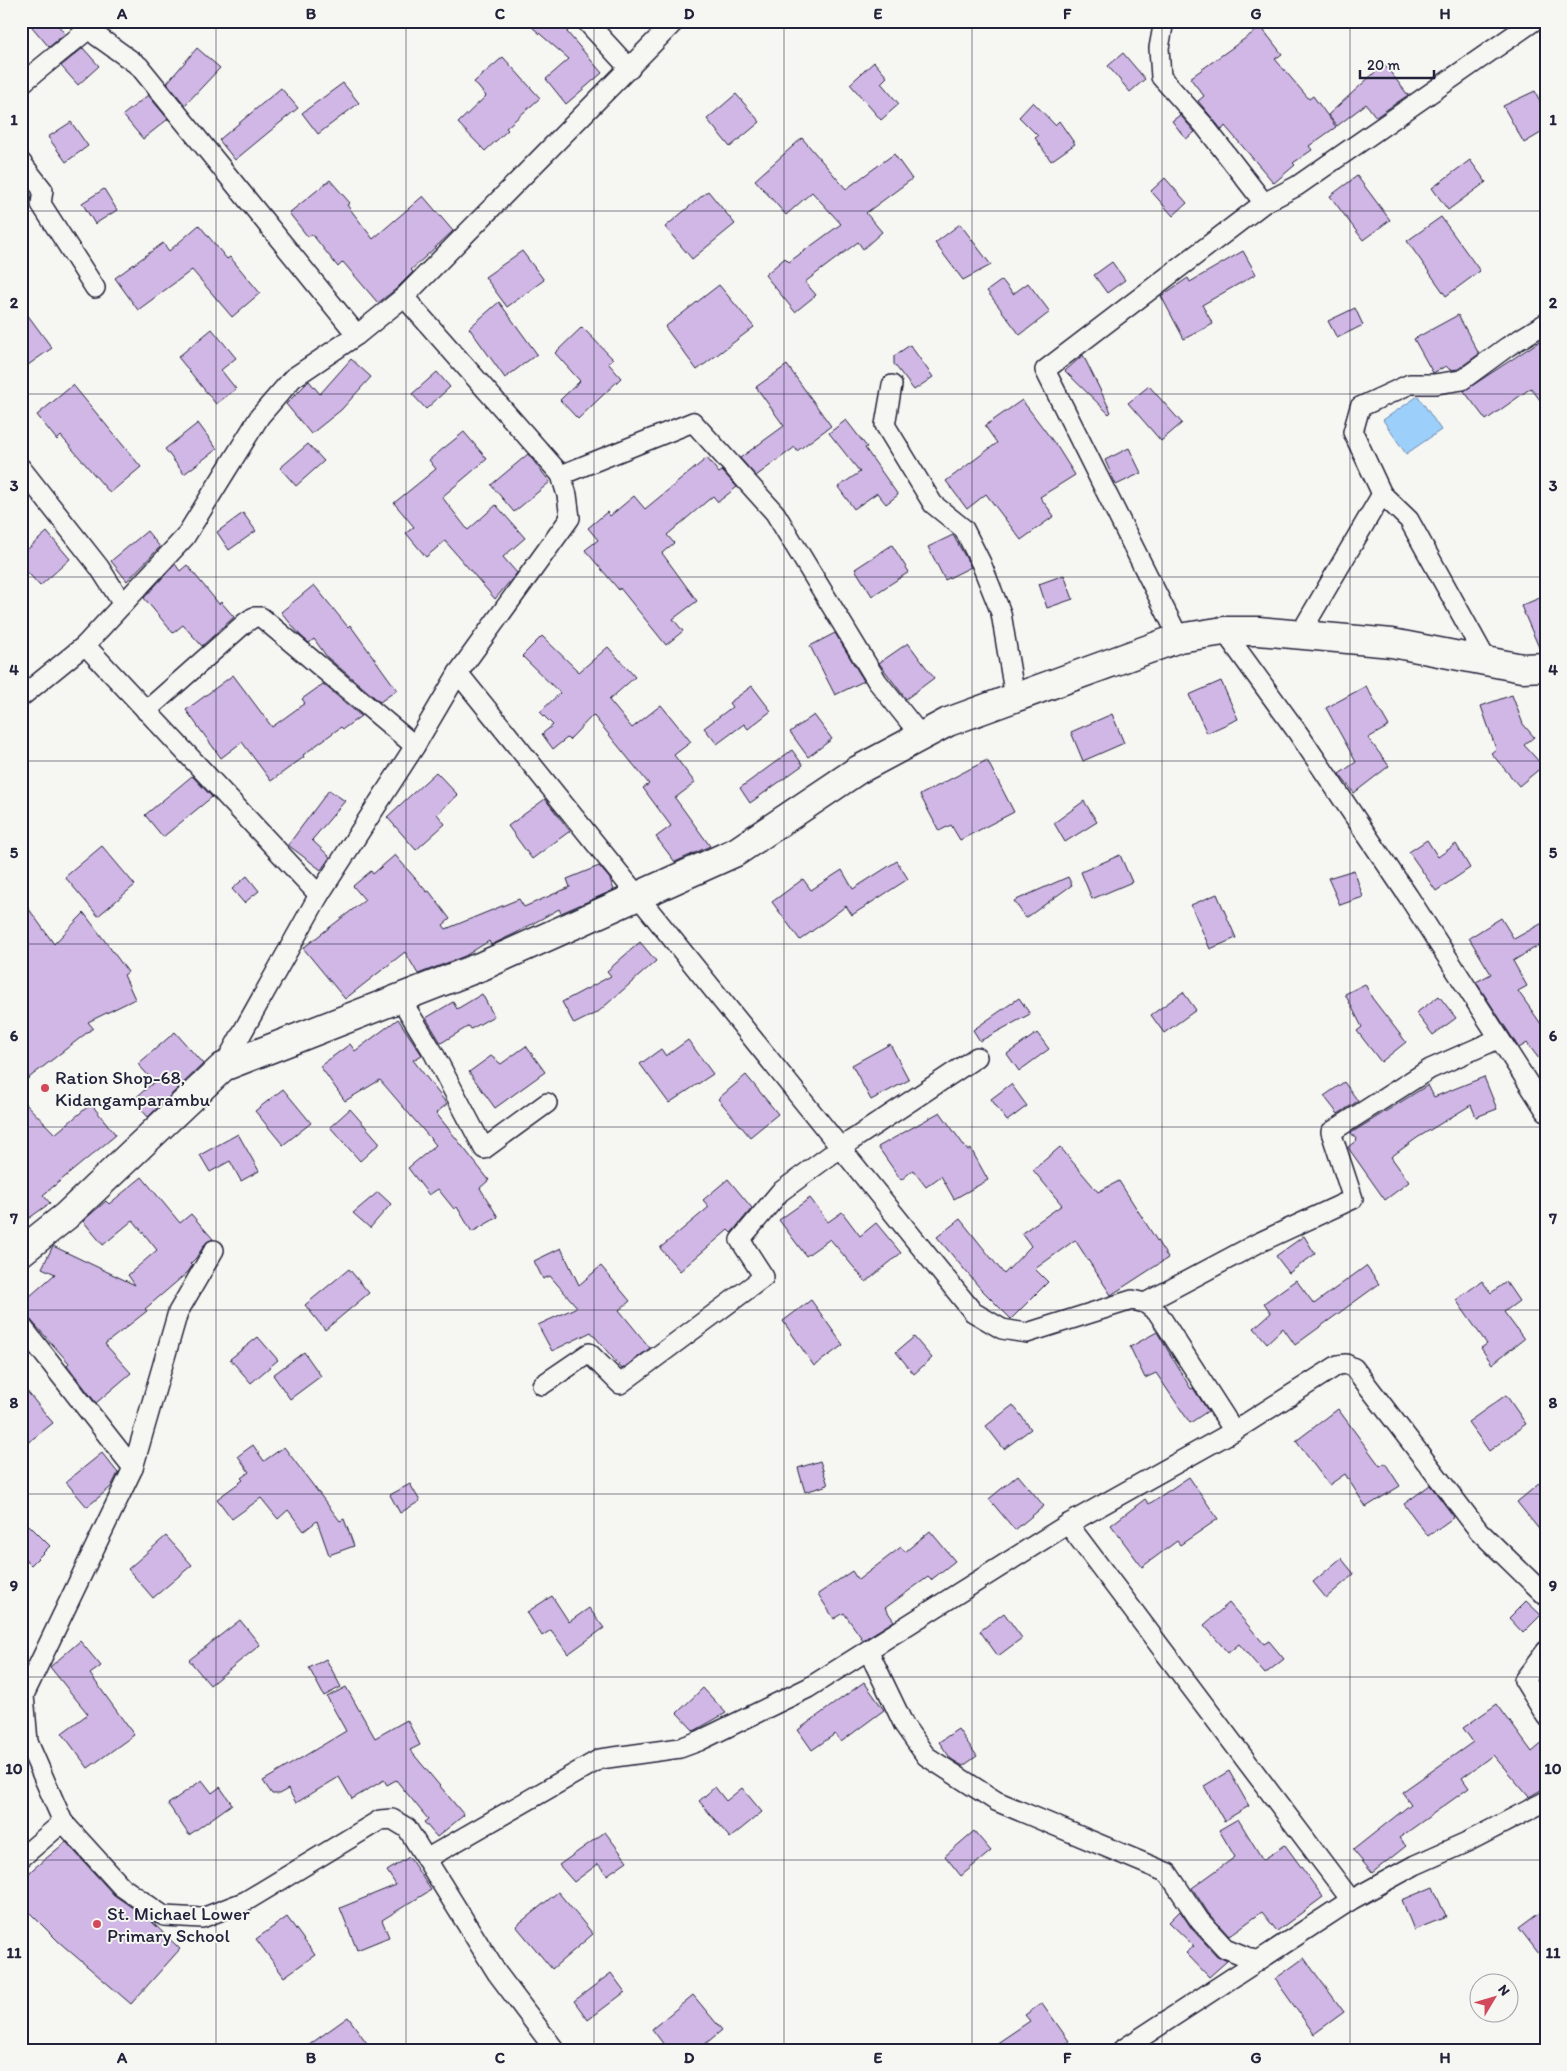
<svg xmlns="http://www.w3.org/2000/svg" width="1567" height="2071" viewBox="0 0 1567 2071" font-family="Itim,sans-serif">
	<rect width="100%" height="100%" fill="#f6f6f2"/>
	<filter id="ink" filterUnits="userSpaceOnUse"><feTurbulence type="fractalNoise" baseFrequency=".02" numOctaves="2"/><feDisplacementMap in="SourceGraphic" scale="10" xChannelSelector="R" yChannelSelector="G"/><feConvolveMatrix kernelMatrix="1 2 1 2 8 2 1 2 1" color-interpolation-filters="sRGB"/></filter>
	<g filter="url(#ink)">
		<!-- water -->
		<polygon fill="#9ccffa" stroke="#6b8aae" points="1418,396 1441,430 1406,454 1383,420"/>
		<!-- building -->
		<g fill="#d0b7e6" stroke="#22223b">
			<polygon points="27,21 55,21 65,34 49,47"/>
			<polygon points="525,21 575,21 567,32 602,73 566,104 546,79 569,59"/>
			<polygon points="1261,27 1282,54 1275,59 1309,99 1313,96 1336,127 1309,146 1312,150 1293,163 1295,165 1274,183 1225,126 1222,130 1198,101 1204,96 1190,78"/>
			<polygon points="83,48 99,66 78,85 61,66"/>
			<polygon points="197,48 220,68 185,105 167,83"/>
			<polygon points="1123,53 1145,79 1130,92 1108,66"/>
			<polygon points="503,57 540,98 506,128 508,130 485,151 458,123 486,96 474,82"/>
			<polygon points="874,62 887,77 881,83 899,104 881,120 850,84"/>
			<polygon points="1384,64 1408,95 1376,117 1366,104 1337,126 1328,115"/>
			<polygon points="343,83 359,103 318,134 302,113"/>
			<polygon points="281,88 298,108 235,160 219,140"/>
			<polygon points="1535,91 1546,114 1546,130 1524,143 1503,106"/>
			<polygon points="736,94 760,122 730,147 707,119"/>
			<polygon points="148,95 168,119 143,139 123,115"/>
			<polygon points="1033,102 1055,125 1059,121 1075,144 1051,161 1035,138 1038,136 1019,117"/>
			<polygon points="1180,115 1195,132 1186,139 1172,121"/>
			<polygon points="71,122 88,146 66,162 48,137"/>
			<polygon points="802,138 846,189 894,154 912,179 866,213 882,232 863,249 858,242 805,282 816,295 795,312 765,275 785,258 789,262 841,224 812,192 786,215 755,180"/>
			<polygon points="1470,160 1486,182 1448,210 1432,188"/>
			<polygon points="1357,176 1390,220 1363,240 1330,196"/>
			<polygon points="1165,178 1187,203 1173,216 1151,191"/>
			<polygon points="330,180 350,203 347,205 373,239 423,196 453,231 411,270 413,272 396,289 378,303 343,262 338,267 312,234 308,237 289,213"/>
			<polygon points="104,189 117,210 95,224 82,203"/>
			<polygon points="708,191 735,224 692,259 665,227"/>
			<polygon points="1441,217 1480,271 1446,296 1407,241"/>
			<polygon points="960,224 991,265 963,280 935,243"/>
			<polygon points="199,225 227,259 230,257 260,293 232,317 192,270 138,310 115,278 163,243 169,251"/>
			<polygon points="522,251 544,280 507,307 485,277"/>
			<polygon points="1243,251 1256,274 1202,305 1213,324 1184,339 1161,296 1188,278 1190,282"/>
			<polygon points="1112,262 1125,280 1107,293 1094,275"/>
			<polygon points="1002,280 1013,294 1028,283 1050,312 1020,335 987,291"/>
			<polygon points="719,285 754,327 697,370 665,327"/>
			<polygon points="499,302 537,354 505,378 469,328"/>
			<polygon points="21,306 52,348 21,370"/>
			<polygon points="1355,308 1363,325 1337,338 1328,321"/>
			<polygon points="1458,315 1479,354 1458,369 1450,370 1446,366 1433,373 1414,339"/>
			<polygon points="582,327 613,359 608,363 621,378 578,419 560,400 580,381 555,353"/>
			<polygon points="212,329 236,358 221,370 236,389 216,404 178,357"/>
			<polygon points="1546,337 1546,408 1531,388 1486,420 1464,391"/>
			<polygon points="910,345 933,377 914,390 894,364 894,356"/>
			<polygon points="1083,355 1111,412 1109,414 1065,371"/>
			<polygon points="351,359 371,377 341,410 311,434 286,404 309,381 320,394"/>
			<polygon points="787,365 831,426 797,451 795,447 756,476 740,458 784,426 756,387"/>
			<polygon points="437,372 450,387 426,409 412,394"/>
			<polygon points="73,385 141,467 110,493 61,436 57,440 37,415"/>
			<polygon points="1149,386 1182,423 1161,441 1128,403"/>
			<polygon points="1022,400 1058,448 1075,475 1040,497 1054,516 1021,540 986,494 967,509 946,481 997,443 985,426"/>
			<polygon points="846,420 867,447 865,448 898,495 886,504 877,493 854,509 838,487 860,472 829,433"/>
			<polygon points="198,423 217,449 184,474 165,449"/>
			<polygon points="464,432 487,459 442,497 468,530 496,505 525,538 503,557 517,573 495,599 445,541 426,557 406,533 414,527 394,503 436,469 429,460"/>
			<polygon points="308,444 324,461 296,486 280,468"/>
			<polygon points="1129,448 1141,473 1116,485 1105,460"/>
			<polygon points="528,454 550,482 514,512 491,485"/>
			<polygon points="707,458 719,473 722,471 737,487 718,502 713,496 667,535 674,543 662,553 697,601 673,619 683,631 666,645 620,588 619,590 585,550 598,540 588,528 607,512 610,516 634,496 645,509"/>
			<polygon points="243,513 256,531 229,550 217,532"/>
			<polygon points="147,531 160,547 127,581 111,561"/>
			<polygon points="47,532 70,559 40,586 21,565 21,555"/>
			<polygon points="953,535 971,567 945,580 928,547"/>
			<polygon points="892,545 909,572 872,596 855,569"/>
			<polygon points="175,564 180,571 187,565 219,604 221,602 234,617 202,646 183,625 173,633 144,598"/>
			<polygon points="1064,575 1073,599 1047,608 1039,584"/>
			<polygon points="314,585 348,627 350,625 397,690 380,702 327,657 314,639 309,643 300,635 281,612"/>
			<polygon points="1546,595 1546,651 1541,652 1521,606"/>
			<polygon points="835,633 864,681 835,695 810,646"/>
			<polygon points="542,636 579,672 608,647 635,677 609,700 632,728 661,705 691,742 674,755 695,783 675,798 710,846 675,862 656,837 671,826 643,788 649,784 593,715 569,740 567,738 553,749 542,734 553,725 540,712 560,693 522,656"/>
			<polygon points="908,643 934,678 906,699 879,663"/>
			<polygon points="233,675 272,727 305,703 302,699 323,684 361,716 343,729 341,727 303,755 304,757 271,781 242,742 221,758 186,710"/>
			<polygon points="1221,681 1238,719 1207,733 1189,695"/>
			<polygon points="752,686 771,711 748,729 744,724 717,744 704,728 732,707 729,703"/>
			<polygon points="1366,686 1389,726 1368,738 1389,766 1354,793 1339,774 1356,762 1326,708"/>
			<polygon points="1512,695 1523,724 1534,737 1524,745 1543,766 1519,786 1491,753 1496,749 1481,706"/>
			<polygon points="1112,714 1124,743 1083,761 1071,732"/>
			<polygon points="814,715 832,739 808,757 790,732"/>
			<polygon points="792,750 803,765 750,803 740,788"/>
			<polygon points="987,760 1014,812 960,840 951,825 939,831 920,795"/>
			<polygon points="436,772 458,795 437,814 445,824 416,850 387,817"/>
			<polygon points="192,776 212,797 163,837 145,815"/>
			<polygon points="329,790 345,801 312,840 330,857 321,870 288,845"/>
			<polygon points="545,799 570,831 532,859 508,826"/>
			<polygon points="1084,801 1097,822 1065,842 1054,823"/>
			<polygon points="1427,840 1438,857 1456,844 1470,868 1436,891 1409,852"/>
			<polygon points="102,846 135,885 98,916 65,877"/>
			<polygon points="395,855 427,892 429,891 450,919 443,925 446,929 519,899 524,907 570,887 567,879 599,866 610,879 614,890 561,913 559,909 516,933 491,945 489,941 465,956 418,974 405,952 345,999 303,948 365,900 353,886 371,871 373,874"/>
			<polygon points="1120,855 1132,882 1092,899 1081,872"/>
			<polygon points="897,861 908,879 852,915 846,906 800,940 772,902 803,879 811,890 842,870 853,889"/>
			<polygon points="1354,870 1363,897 1340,905 1328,878"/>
			<polygon points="247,876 259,891 244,903 232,889"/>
			<polygon points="1068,877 1072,885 1026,918 1014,901"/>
			<polygon points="1217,894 1236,938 1210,949 1191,905"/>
			<polygon points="21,898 54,944 84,913 128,972 124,975 135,999 88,1022 93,1028 21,1084"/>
			<polygon points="1501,918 1514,939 1546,921 1546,941 1513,961 1527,986 1518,991 1546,1031 1546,1068 1527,1043 1519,1048 1476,982 1491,974 1469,938"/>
			<polygon points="640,942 656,961 598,1012 574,1024 562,1002 611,976 607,971"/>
			<polygon points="1365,984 1372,998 1406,1042 1381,1062 1357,1031 1362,1027 1345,994"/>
			<polygon points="1183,992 1196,1010 1164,1033 1151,1015"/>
			<polygon points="482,994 494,1016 471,1029 469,1026 441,1043 426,1018 453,1002 457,1009"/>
			<polygon points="1439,996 1456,1018 1433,1035 1416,1013"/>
			<polygon points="1019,998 1030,1014 980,1041 973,1030"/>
			<polygon points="398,1019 422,1055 413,1060 447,1104 436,1113 489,1180 480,1188 498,1217 472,1232 457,1207 454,1209 438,1189 429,1195 408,1168 436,1145 380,1080 345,1101 320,1066 350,1044 355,1051"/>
			<polygon points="175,1032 203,1064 148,1117 133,1100 154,1082 138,1064"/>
			<polygon points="1037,1033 1049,1049 1019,1071 1007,1054"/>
			<polygon points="688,1040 713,1074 669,1103 640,1064 661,1049 666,1056"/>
			<polygon points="890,1044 909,1080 871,1100 852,1065"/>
			<polygon points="526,1046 545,1072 495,1108 469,1072 491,1056 501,1064"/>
			<polygon points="746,1075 778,1114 750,1137 718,1099"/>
			<polygon points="1484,1077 1497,1109 1476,1117 1471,1105 1417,1138 1391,1157 1409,1182 1385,1200 1349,1149 1348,1147 1357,1140 1351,1133 1428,1085 1434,1097"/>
			<polygon points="1344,1082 1358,1101 1338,1114 1324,1096"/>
			<polygon points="1011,1084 1027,1106 1007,1121 991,1099"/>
			<polygon points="283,1089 311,1123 283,1145 255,1111"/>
			<polygon points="21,1099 55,1134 91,1104 116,1135 43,1195 50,1203 21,1224"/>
			<polygon points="350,1109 380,1143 360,1161 330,1127"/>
			<polygon points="940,1112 968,1151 971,1149 988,1180 954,1199 941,1176 926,1187 913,1170 901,1180 878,1147"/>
			<polygon points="238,1134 259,1171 241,1181 230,1161 210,1172 200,1155"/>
			<polygon points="1060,1147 1098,1192 1119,1181 1168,1258 1111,1295 1075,1240 1035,1269 1048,1282 1011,1319 979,1287 937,1237 960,1219 1004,1274 1031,1246 1022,1233 1062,1205 1033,1170"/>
			<polygon points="142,1177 180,1223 191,1214 213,1239 205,1244 196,1258 190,1264 192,1266 188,1272 145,1309 147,1311 105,1344 131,1373 96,1403 67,1365 69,1363 21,1309 21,1304 55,1274 42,1268 53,1246 135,1285 128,1275 157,1250 133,1220 103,1245 83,1221 106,1201 109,1204"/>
			<polygon points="728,1179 752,1208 733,1231 731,1233 728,1230 680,1271 660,1248 709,1207 703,1200"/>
			<polygon points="378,1192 391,1204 370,1228 353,1213"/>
			<polygon points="810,1198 828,1222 842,1212 860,1236 876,1223 901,1253 866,1282 830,1239 806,1256 779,1220"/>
			<polygon points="1304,1236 1315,1254 1289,1273 1276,1256"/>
			<polygon points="561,1248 579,1285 601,1266 630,1301 619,1310 650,1348 622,1369 591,1332 552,1351 538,1325 577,1307 550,1276 543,1279 534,1261"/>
			<polygon points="1366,1266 1379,1284 1295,1345 1283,1328 1267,1343 1254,1328 1271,1313 1264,1303 1296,1280 1314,1304"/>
			<polygon points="349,1269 369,1293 325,1330 305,1305"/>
			<polygon points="1482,1281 1491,1293 1506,1282 1519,1301 1504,1312 1524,1339 1492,1364 1481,1348 1487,1344 1456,1300"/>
			<polygon points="811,1300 843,1345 814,1366 783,1321"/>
			<polygon points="1157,1332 1191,1389 1193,1388 1208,1411 1190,1423 1156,1373 1145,1378 1130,1347"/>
			<polygon points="258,1337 278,1360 251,1383 230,1359"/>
			<polygon points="914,1337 932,1358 914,1374 896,1352"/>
			<polygon points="304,1352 321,1376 290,1399 273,1375"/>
			<polygon points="21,1384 53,1423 21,1448"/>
			<polygon points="1506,1395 1526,1424 1489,1451 1468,1422"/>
			<polygon points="1013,1405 1031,1429 1004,1449 986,1426"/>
			<polygon points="1338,1409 1380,1466 1385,1463 1400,1486 1366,1507 1345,1474 1329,1485 1296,1441"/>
			<polygon points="253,1445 264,1461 284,1447 340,1521 344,1519 354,1546 329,1555 317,1521 304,1531 288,1510 278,1519 261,1498 232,1519 217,1499 243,1480 241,1478 249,1472 238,1456"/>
			<polygon points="102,1453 118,1473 111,1487 87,1507 66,1482"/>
			<polygon points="820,1461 828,1485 805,1492 798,1468"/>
			<polygon points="1018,1475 1044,1506 1015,1530 989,1499"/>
			<polygon points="1189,1477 1218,1519 1180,1545 1177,1541 1142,1567 1111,1525 1145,1499 1149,1504"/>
			<polygon points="1546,1478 1546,1538 1517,1502"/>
			<polygon points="410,1484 420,1501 400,1513 390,1495"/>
			<polygon points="1430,1485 1454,1517 1428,1536 1404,1504"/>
			<polygon points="21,1517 50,1546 31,1565 21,1556"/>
			<polygon points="930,1531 955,1561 931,1580 928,1577 885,1608 894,1621 863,1640 844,1613 834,1619 818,1594 852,1571 858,1580 901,1547 905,1552"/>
			<polygon points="166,1536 192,1565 153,1598 128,1569"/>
			<polygon points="1341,1558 1354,1574 1326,1598 1313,1582"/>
			<polygon points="552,1596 569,1622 589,1608 604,1628 568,1654 551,1630 542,1636 527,1612"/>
			<polygon points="1526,1601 1541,1615 1523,1633 1509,1618"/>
			<polygon points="1229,1603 1264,1644 1269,1641 1284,1659 1265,1674 1239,1644 1228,1653 1204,1625"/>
			<polygon points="1004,1613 1022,1638 998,1656 980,1631"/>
			<polygon points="240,1620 260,1645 210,1685 189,1660"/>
			<polygon points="80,1641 101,1666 90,1674 134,1735 88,1768 62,1733 88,1714 50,1667"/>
			<polygon points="326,1659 341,1687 324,1696 309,1668"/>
			<polygon points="864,1682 884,1710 841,1742 835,1734 812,1750 798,1730"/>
			<polygon points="346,1687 375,1738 407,1720 420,1745 410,1750 464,1815 437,1837 424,1822 428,1819 396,1780 387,1785 384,1780 352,1799 339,1777 296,1803 288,1789 279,1794 272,1794 263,1781 346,1731 327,1697"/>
			<polygon points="703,1688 726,1713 694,1731 677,1713"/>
			<polygon points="1497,1704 1532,1752 1546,1740 1546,1787 1529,1797 1493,1755 1462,1778 1469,1788 1399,1838 1406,1846 1372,1873 1353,1850 1411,1804 1402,1792 1473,1742 1463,1728"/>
			<polygon points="958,1729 977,1756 963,1766 951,1759 939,1742"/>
			<polygon points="1229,1771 1249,1806 1224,1821 1204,1786"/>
			<polygon points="202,1780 212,1793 220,1787 232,1804 189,1835 168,1804"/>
			<polygon points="715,1787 726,1801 742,1788 762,1812 730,1838 699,1801"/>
			<polygon points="1238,1819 1263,1860 1285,1845 1323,1897 1277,1931 1262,1912 1229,1936 1209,1914 1192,1888 1235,1857 1219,1830"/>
			<polygon points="974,1831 991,1851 961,1876 945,1856"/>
			<polygon points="605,1832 627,1861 607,1875 598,1864 574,1882 559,1865"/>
			<polygon points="66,1842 114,1895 150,1920 180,1949 131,2004 59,1942 21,1904 21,1882 33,1869"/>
			<polygon points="409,1857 431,1890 382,1920 389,1937 357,1950 340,1908 396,1885 387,1871"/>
			<polygon points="1433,1887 1446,1917 1414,1930 1402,1900"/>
			<polygon points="558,1892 593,1934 552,1969 516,1926"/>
			<polygon points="1546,1908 1546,1963 1519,1928"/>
			<polygon points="1180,1911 1192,1929 1217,1956 1227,1961 1209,1977 1186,1953 1194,1946 1169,1922"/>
			<polygon points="287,1917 315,1955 284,1977 256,1939"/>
			<polygon points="1304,1958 1344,2012 1314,2034 1275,1979"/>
			<polygon points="611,1973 625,1992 588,2020 574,2001"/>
			<polygon points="693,1995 722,2030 698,2050 668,2050 652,2029"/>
			<polygon points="1042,2003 1069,2041 1056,2050 987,2050 1030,2021 1025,2015"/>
			<polygon points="348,2017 372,2050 302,2050"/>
		</g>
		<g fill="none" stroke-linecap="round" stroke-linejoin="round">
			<!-- minor casing -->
			<g stroke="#22223b" stroke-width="22">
				<g id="minor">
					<polyline points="83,21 97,36 139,66 357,335"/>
					<polyline points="586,21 630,69"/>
					<polyline points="1164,21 1159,48 1161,77 1203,124 1264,203"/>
					<polyline points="21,84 90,28"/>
					<polyline points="21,162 43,190 41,204 95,288"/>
					<polyline points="892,385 885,425 933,504 964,529 981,563 1001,613 1015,698"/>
					<polyline points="21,468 99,567 123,604"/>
					<polyline points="561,475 693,422 775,513 877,681 921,736"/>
					<polyline points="1224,631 1298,733 1408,896 1546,1111"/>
					<polyline points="1300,634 1382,494"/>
					<polyline points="1179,638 1045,370 1264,203 1297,186 1534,21"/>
					<polyline points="85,645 319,895"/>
					<polyline points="1487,661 1409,520 1382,494 1353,432 1360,407 1410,384 1435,384 1462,380 1507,347 1546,323"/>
					<polyline points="458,673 973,1312 1002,1329 1027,1333 1132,1300 1145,1303 1158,1313 1234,1431"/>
					<polyline points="21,697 85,645 185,537 260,416 293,378 357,335 404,297 675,21"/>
					<polyline points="146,711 245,623 254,617 261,617 415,746"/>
					<polyline points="400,998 433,1052 484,1149 547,1103"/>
					<polyline points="223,1067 319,895 415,746 458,673 570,518 567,495 561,475 404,297"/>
					<polyline points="214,1250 178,1312 133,1468 24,1695 28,1742 63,1822 122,1887 164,1916 202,1918 246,1901 380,1820 392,1819 407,1828 497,1973 555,2050"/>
					<polyline points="1145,1303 1258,1243 1353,1199 1331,1132 1430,1069 1498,1039"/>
					<polyline points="21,1325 133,1468"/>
					<polyline points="542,1385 589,1353 620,1384 764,1277 740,1240 780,1192 840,1148 977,1057"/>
					<polyline points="1068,1524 1351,1900"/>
					<polyline points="868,1650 904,1725 926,1756 996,1801 1168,1873 1200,1921 1225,1948 1257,1961"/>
					<polyline points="1546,1651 1524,1680 1546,1716"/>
					<polyline points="21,1858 63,1822"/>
					<polyline points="426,1859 600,1759 680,1748 699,1741 808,1688 1068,1524 1234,1431 1338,1365 1346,1364 1354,1368 1479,1531 1546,1596"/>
					<polyline points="1122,2050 1351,1900 1415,1865 1469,1841 1546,1801"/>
				</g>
			</g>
			<!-- secondary casing -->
			<g stroke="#22223b" stroke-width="31">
				<polyline id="secondary" points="21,1252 66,1216 223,1067 482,966 736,852 858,770 948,722 1179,638 1224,631 1258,631 1392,643 1522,668 1546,667"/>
			</g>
			<!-- minor -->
			<use href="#minor" stroke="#f6f6f2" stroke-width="19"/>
			<!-- secondary -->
			<use href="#secondary" stroke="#f6f6f2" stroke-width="28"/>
		</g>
	</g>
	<!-- grid -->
	<path fill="none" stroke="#22223b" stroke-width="1" stroke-opacity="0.55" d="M216,21V2050M406,21V2050M594,21V2050M784,21V2050M972,21V2050M1162,21V2050M1350,21V2050M21,211H1546M21,394H1546M21,577H1546M21,761H1546M21,944H1546M21,1127H1546M21,1310H1546M21,1494H1546M21,1677H1546M21,1860H1546"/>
	<!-- markers -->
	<g fill="#d1495b" stroke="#f6f6f2" stroke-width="2">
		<circle cx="45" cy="1088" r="5"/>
		<circle cx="97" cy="1924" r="5"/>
	</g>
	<g text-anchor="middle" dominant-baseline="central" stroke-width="4" stroke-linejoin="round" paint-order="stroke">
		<!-- poi labels -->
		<g font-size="19" fill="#22223b" stroke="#f6f6f2" text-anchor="start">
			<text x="55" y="1077">Ration Shop-68,<tspan x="55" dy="22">Kidangamparambu</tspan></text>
			<text x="107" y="1913">St. Michael Lower<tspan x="107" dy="22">Primary School</tspan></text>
		</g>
	</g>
	<!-- margin -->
	<rect width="1567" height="2071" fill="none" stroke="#f6f6f2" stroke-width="55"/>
	<!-- north arrow -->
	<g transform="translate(1494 1998) rotate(52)"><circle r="24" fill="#f6f6f2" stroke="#a1a1a9"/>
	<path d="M0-4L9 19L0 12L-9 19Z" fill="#d1495b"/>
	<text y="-8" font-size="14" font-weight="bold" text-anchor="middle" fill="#22223b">N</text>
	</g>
	<!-- scale -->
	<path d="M1360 70v8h74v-8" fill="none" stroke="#22223b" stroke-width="2.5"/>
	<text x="1367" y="70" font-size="15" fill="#22223b" stroke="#f6f6f2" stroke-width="4" paint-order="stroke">20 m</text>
	<rect x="28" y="28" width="1512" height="2016" fill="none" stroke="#22223b" stroke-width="2"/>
	<g font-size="16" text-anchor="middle" font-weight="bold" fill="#22223b">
		<text x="122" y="19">A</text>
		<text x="311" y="19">B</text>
		<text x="500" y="19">C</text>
		<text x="689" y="19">D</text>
		<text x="878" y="19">E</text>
		<text x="1067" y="19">F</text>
		<text x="1256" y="19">G</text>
		<text x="1445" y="19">H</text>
		<text x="14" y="125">1</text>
		<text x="1553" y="125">1</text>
		<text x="14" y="308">2</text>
		<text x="1553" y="308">2</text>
		<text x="14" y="491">3</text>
		<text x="1553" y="491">3</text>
		<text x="14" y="675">4</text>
		<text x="1553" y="675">4</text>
		<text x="14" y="858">5</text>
		<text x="1553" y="858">5</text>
		<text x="14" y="1041">6</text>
		<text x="1553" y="1041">6</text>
		<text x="14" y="1224">7</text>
		<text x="1553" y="1224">7</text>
		<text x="14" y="1408">8</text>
		<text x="1553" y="1408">8</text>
		<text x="14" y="1591">9</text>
		<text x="1553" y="1591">9</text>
		<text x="14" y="1774">10</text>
		<text x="1553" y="1774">10</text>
		<text x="14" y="1958">11</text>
		<text x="1553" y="1958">11</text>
		<text x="122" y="2063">A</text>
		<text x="311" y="2063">B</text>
		<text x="500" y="2063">C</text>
		<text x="689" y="2063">D</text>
		<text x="878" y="2063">E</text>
		<text x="1067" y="2063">F</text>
		<text x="1256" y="2063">G</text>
		<text x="1445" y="2063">H</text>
	</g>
</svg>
